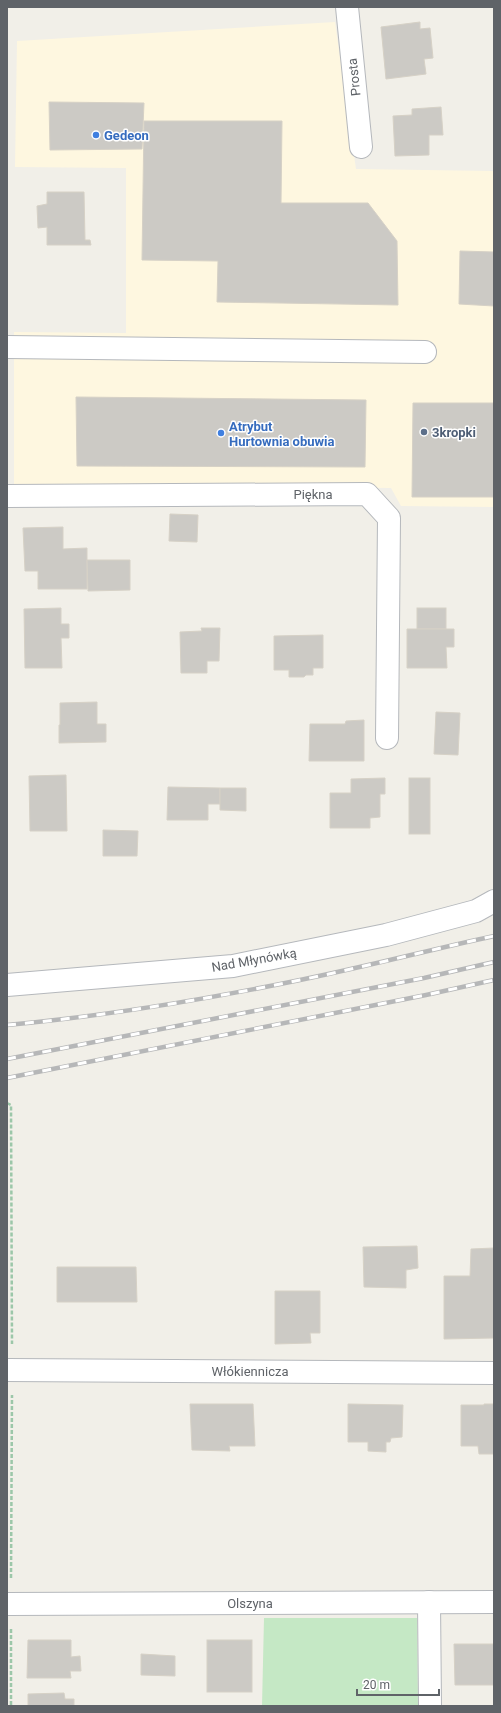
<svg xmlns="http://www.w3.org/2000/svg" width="501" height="1713" viewBox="0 0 501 1713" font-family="Roboto,sans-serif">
	<rect width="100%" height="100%" fill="#f1efe8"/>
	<!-- commercial -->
	<polygon fill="#fef7e0" points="335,22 356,169 494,171 493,365 494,365 494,507 401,506 391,488 14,484 14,332 126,333 126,168 15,167 17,41"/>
	<!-- green -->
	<polygon fill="#c5e8c5" points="264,1618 417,1618 418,1706 262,1706"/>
	<!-- building -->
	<g fill="#cccac5" stroke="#d6d1c6">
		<polygon points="420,22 420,29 430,28 433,58 424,59 426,74 386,79 381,27"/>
		<polygon points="49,102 144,103 142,149 50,150"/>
		<polygon points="441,107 443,135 429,135 429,155 395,156 393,116 412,115 412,109"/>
		<polygon points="144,121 282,121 281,203 368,203 397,241 398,305 217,302 218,261 142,260"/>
		<polygon points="47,192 84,192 85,240 90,240 91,245 47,245 47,227 38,228 37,206 47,204"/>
		<polygon points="460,251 494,252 494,306 459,304"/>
		<polygon points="76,397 366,400 365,467 77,466"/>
		<polygon points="413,403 494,403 494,497 412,497"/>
		<polygon points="170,514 198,515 197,542 169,541"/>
		<polygon points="63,527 63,549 87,548 87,589 38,589 38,571 25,571 23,528"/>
		<polygon points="87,560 130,560 130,590 88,591"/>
		<polygon points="61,608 61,624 69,624 69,638 61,638 62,668 25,668 24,609"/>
		<rect x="417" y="608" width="29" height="21"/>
		<polygon points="201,628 220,628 219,661 207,661 207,673 181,673 180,632 202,631"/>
		<polygon points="407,629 454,629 454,647 446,647 447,668 407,668"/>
		<polygon points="323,635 323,668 313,668 313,675 306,675 304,677 289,677 289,670 274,670 274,636"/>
		<polygon points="97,702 97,724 106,724 106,742 59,743 59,725 60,725 60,703"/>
		<polygon points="436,712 460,713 458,755 434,754"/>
		<polygon points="364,720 364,761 309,761 310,724 345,724 346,721"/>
		<polygon points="66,775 67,831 30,831 29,776"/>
		<polygon points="385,778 385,794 380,794 380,817 370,818 370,828 330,828 330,793 351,793 351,779"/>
		<rect x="409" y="778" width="21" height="56"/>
		<polygon points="168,787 220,788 220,804 208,804 208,820 167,820"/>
		<polygon points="220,788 246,788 246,811 220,810"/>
		<polygon points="103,830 138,831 137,856 103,856"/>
		<polygon points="417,1246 418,1268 406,1270 406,1288 364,1287 363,1247"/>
		<polygon points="494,1248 494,1338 444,1339 444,1276 470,1276 471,1249"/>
		<polygon points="57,1267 136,1267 137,1302 57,1302"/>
		<polygon points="275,1291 320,1291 320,1333 310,1333 311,1343 275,1344"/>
		<polygon points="190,1404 253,1404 255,1446 229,1446 230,1451 192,1450"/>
		<polygon points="348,1404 403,1405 402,1437 391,1438 390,1442 386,1442 386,1452 368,1451 368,1442 348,1442"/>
		<polygon points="484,1404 494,1404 494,1454 479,1454 478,1446 461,1446 461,1405 484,1405"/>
		<polygon points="28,1640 71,1640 71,1657 80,1656 81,1671 70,1671 71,1678 27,1678"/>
		<rect x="207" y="1640" width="45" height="52"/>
		<polygon points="454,1644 494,1644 494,1685 455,1685"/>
		<polygon points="141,1654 175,1656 175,1676 141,1675"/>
		<polygon points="64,1693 65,1699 74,1699 74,1706 28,1706 28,1694"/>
	</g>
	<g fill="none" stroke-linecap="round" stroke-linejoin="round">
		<!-- minor casing -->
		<g stroke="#b5b8bc" stroke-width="24">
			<g id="minor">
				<polyline points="347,7 361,147"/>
				<polyline points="7,347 425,352"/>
				<polyline points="7,496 367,494 389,518 387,738"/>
				<polyline points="7,985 233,966 386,935 476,911 494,901"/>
				<polyline points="7,1370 494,1373"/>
				<polyline points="429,1602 430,1706"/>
				<polyline points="7,1604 494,1602"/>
			</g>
		</g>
		<!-- path -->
		<g stroke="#9cc7a9" stroke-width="2.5" stroke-dasharray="4 2" stroke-linecap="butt">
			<polyline points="7,1103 11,1105 12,1344"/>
			<polyline points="11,1578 12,1395"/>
			<polyline points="11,1629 11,1706"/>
		</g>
		<!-- minor -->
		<use href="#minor" stroke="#fff" stroke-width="22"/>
		<!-- rail casing -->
		<g stroke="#b6b7b8" stroke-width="4.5">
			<g id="rail">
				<path d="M7,1025C105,1016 203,1000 300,980C365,967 429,950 494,936"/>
				<polyline points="7,1059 424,978 494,962"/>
				<polyline points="7,1078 426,995 494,980"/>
			</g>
		</g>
		<!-- rail -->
		<use href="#rail" stroke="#fff" stroke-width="3" stroke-dasharray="9" stroke-linecap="butt"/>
	</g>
	<!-- markers -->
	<g fill="#3f7fe0" stroke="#fff" stroke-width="1.5">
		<circle cx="96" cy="135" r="4"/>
		<circle cx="221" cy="433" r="4"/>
	</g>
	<circle fill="#5c6f8a" stroke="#fff" stroke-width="1.5" cx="424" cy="432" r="4"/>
	<g text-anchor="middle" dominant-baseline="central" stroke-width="3" stroke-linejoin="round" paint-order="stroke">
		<!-- street labels -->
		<g font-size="13" fill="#5f6368" stroke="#fff">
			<text transform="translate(354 77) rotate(-96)">Prosta</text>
			<text x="313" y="494">Piękna</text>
			<text transform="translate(254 960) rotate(-10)">Nad Młynówką</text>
			<text x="250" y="1371">Włókiennicza</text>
			<text x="250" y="1603">Olszyna</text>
		</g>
		<!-- shop labels -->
		<g font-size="13" font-weight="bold" fill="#366cbe" stroke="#fff" text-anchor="start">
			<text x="104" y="135">Gedeon</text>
			<text x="229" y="426">Atrybut<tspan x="229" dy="15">Hurtownia obuwia</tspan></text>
		</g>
		<!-- service labels -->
		<g font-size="13" font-weight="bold" fill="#4e5e75" stroke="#fff" text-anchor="start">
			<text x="432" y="432">3kropki</text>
		</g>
	</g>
	<!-- border -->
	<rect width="501" height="1713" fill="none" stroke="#5f6368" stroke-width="16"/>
	<!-- scale -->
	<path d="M357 1689v6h82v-6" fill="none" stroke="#5f6368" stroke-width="2"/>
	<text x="363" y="1689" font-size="12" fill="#5f6368" stroke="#ffffff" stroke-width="3" paint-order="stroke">20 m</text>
</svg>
